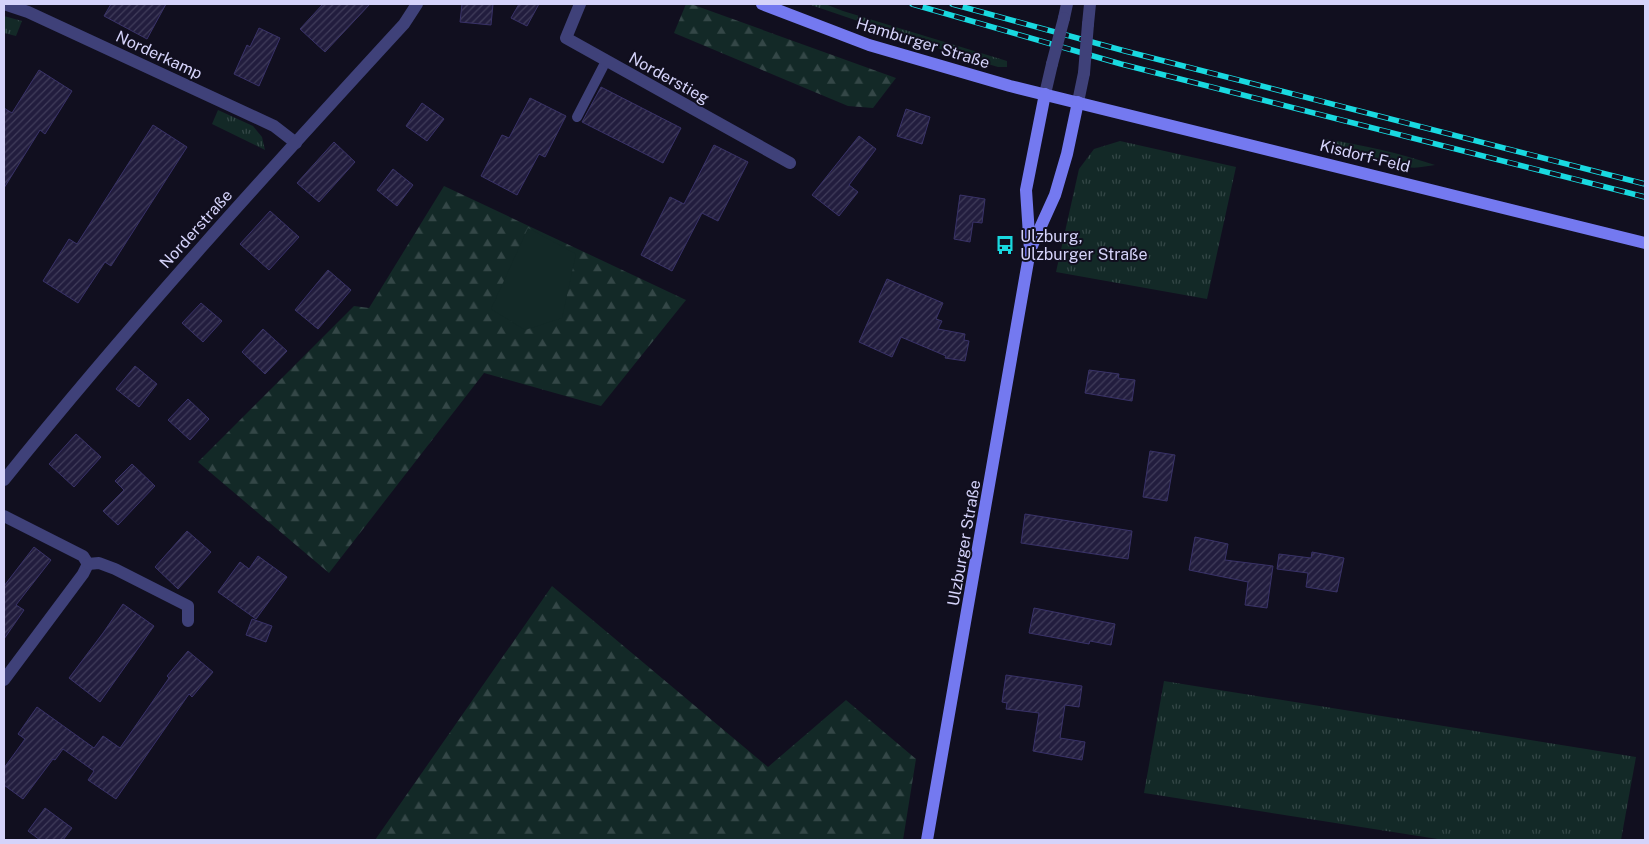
<svg xmlns="http://www.w3.org/2000/svg" width="1649" height="844" viewBox="0 0 1649 844" font-family="'Public Sans',sans-serif">
	<defs>
		<pattern id="grass-tufts" width="24" height="20" patternUnits="userSpaceOnUse" patternTransform="scale(1.25)"><rect width="24" height="20" fill="#132927"/><path d="M3 7l-1-3M5 7V3M7 7l1-3M15 17l-1-3M17 17v-4M19 17l1-3" fill="none" stroke="#344747"/></pattern>
		<pattern id="forest-firs" width="22" height="20" patternUnits="userSpaceOnUse" patternTransform="scale(1.25)"><rect width="22" height="20" fill="#132927"/><path d="M5 1l3.5 6h-7zM16 11l3.5 6h-7z" fill="#344747"/></pattern>
		<pattern id="building-hatch" width="6" height="6" patternUnits="userSpaceOnUse" patternTransform="scale(1.25)"><rect width="6" height="6" fill="#221d3e"/><path d="M-1 1l2-2M0 6l6-6M5 7l2-2" fill="none" stroke="#413d5b"/></pattern>
	</defs>
	<rect width="100%" height="100%" fill="#110f1f"/>
	<!-- grass -->
	<g fill="url(#grass-tufts)">
		<polygon points="808,4 825,4 843,11 1007,61 1007,67 998,67 958,55"/>
		<polygon points="4,16 22,21 16,36 4,33"/>
		<polygon points="218,110 253,126 262,137 265,150 212,124"/>
		<path d="M1325,139C1363,145 1399,153 1435,165C1427,166 1416,169 1408,167C1379,163 1352,150 1325,139Z"/>
		<polygon points="1120,141 1236,167 1207,299 1056,272 1079,169 1094,149"/>
		<polygon points="1164,681 1636,757 1621,840 1444,840 1144,793"/>
	</g>
	<!-- forest -->
	<g fill="url(#forest-firs)">
		<polygon points="686,4 691,4 896,78 873,108 848,106 674,33"/>
		<polygon points="444,186 686,300 601,406 484,373 329,573 198,462 354,306 369,308"/>
		<polygon points="552,586 768,767 846,700 916,759 903,840 375,840"/>
	</g>
	<!-- park -->
	<polygon fill="#132927" points="528,228 576,254 562,318 525,330 491,309"/>
	<!-- building -->
	<g fill="url(#building-hatch)" stroke="#393268">
		<polygon points="111,4 166,4 147,39 104,16"/>
		<polygon points="323,4 370,4 325,52 300,29"/>
		<polygon points="462,4 493,4 491,25 460,22"/>
		<polygon points="519,4 539,4 527,26 511,18"/>
		<polygon points="259,28 280,38 259,86 234,74 247,45 250,47"/>
		<polygon points="39,70 72,91 45,134 40,130 4,188 4,108 12,113"/>
		<polygon points="601,87 681,128 663,163 582,122"/>
		<polygon points="530,98 566,116 545,157 539,154 517,195 481,176 502,135 509,138"/>
		<polygon points="422,103 444,119 427,141 406,126"/>
		<polygon points="906,109 930,117 922,144 897,136"/>
		<polygon points="153,125 187,147 111,266 105,262 78,303 43,281 69,239 77,244"/>
		<polygon points="859,136 876,149 849,185 858,192 839,216 812,195"/>
		<polygon points="334,142 355,162 319,202 297,183"/>
		<polygon points="714,145 748,162 718,221 702,213 672,271 641,255 670,197 684,204"/>
		<polygon points="393,169 413,185 397,206 377,190"/>
		<polygon points="960,195 985,199 982,223 973,222 970,242 954,239"/>
		<polygon points="270,211 299,237 269,270 240,244"/>
		<polygon points="328,270 351,290 318,329 295,310"/>
		<polygon points="887,279 943,303 936,319 942,321 938,329 965,334 964,340 969,341 965,361 945,358 946,356 901,337 892,357 859,342"/>
		<polygon points="201,303 222,321 203,342 182,323"/>
		<polygon points="263,329 287,351 265,374 242,352"/>
		<polygon points="135,366 157,384 139,407 116,389"/>
		<polygon points="1089,370 1119,374 1118,378 1135,380 1132,401 1085,393"/>
		<polygon points="188,399 209,419 190,440 168,420"/>
		<polygon points="76,434 101,457 74,487 49,464"/>
		<polygon points="1150,451 1175,455 1167,501 1143,497"/>
		<polygon points="132,464 155,486 118,525 103,511 124,490 115,481"/>
		<polygon points="1025,514 1132,531 1128,559 1021,543"/>
		<polygon points="187,531 211,552 178,589 155,567"/>
		<polygon points="1195,537 1228,544 1225,560 1273,566 1267,608 1245,605 1248,582 1189,570"/>
		<polygon points="34,547 51,560 16,605 24,610 4,639 4,586"/>
		<polygon points="1312,552 1344,558 1337,592 1306,587 1308,573 1277,569 1279,554 1311,558"/>
		<polygon points="258,556 287,577 256,619 218,592 240,562 249,569"/>
		<polygon points="123,604 154,626 100,702 69,678 103,633"/>
		<polygon points="1034,608 1115,624 1111,645 1090,641 1089,644 1029,633"/>
		<polygon points="252,619 272,626 266,642 246,635"/>
		<polygon points="188,651 213,672 192,697 189,694 116,799 88,780 94,771 63,749 55,760 53,759 23,799 4,785 4,768 25,739 18,734 37,707 94,748 103,736 120,748 169,678 167,676"/>
		<polygon points="1006,675 1082,686 1079,707 1065,705 1060,738 1085,742 1082,760 1033,751 1039,713 1006,709 1007,703 1002,702"/>
		<polygon points="45,808 72,828 63,840 40,840 28,831"/>
	</g>
	<g fill="none" stroke-linecap="round" stroke-linejoin="round">
		<!-- service -->
		<polyline stroke="#3f4179" stroke-width="10" points="577,117 606,61"/>
		<!-- minor -->
		<g stroke="#3f4179" stroke-width="12">
			<polyline points="4,4 28,12 274,126 296,143"/>
			<polyline points="580,4 566,38 790,163"/>
			<path d="M4,480C131,322 267,173 404,24L417,4"/>
			<polyline points="4,516 83,556 88,564 83,574 4,680"/>
			<polyline points="88,564 99,563 115,569 188,606 188,621"/>
		</g>
		<!-- tertiary -->
		<g stroke="#3f4179" stroke-width="12">
			<polyline points="1064,18 1067,4"/>
			<polyline points="1088,24 1090,4"/>
			<polyline points="1045,94 1052,64"/>
			<polyline points="1078,102 1084,73"/>
		</g>
		<!-- secondary -->
		<g stroke="#7479f0" stroke-width="12">
			<polyline points="762,4 869,45 1010,86 1645,243"/>
			<polyline points="1031,248 1055,195 1067,154 1078,102"/>
			<polyline points="927,840 1030,250 1026,190 1045,94"/>
		</g>
		<!-- rail casing -->
		<g stroke="#19d9e0" stroke-width="5.5">
			<g id="rail">
				<polyline points="912,4 1121,64 1645,197"/>
				<polyline points="952,4 1125,51 1645,184"/>
			</g>
		</g>
		<!-- rail -->
		<use href="#rail" stroke="#110f1f" stroke-width="4" stroke-dasharray="11" stroke-linecap="butt"/>
		<!-- tertiary-bridge -->
		<g stroke="#3f4179" stroke-width="12">
			<polyline points="1052,64 1064,18"/>
			<polyline points="1084,73 1088,24"/>
		</g>
	</g>
	<!-- icons -->
	<defs>
		<g id="bus-bare" transform="scale(1.5)"><path d="M-5-6H5V4H4V6H2V4H-2V6H-4V4H-5ZM-3.5-4V0h7V-4ZM-3.5 1.2v1.5H-2V1.2ZM2 1.2v1.5H3.5V1.2Z" fill="#19d9e0" stroke="#110f1f" stroke-width="2.5" paint-order="stroke"/></g>
	</defs>
	<g fill-rule="evenodd">
		<use href="#bus-bare" x="1005" y="245"/>
	</g>
	<g text-anchor="middle" dominant-baseline="central" stroke-width="4" stroke-linejoin="round" paint-order="stroke">
		<!-- street labels -->
		<g font-size="16" fill="#d5d3fa" stroke="#110f1f">
			<text transform="translate(923 43) rotate(17)">Hamburger Straße</text>
			<text transform="translate(159 55) rotate(25)">Norderkamp</text>
			<text transform="translate(669 78) rotate(29)">Norderstieg</text>
			<text transform="translate(1365 156) rotate(14)">Kisdorf-Feld</text>
			<text transform="translate(196 229) rotate(-48)">Norderstraße</text>
			<text transform="translate(964 543) rotate(-80)">Ulzburger Straße</text>
		</g>
		<!-- poi labels -->
		<g font-size="16" fill="#d5d3fa" stroke="#110f1f" text-anchor="start">
			<text x="1020" y="236">Ulzburg,<tspan x="1020" dy="18">Ulzburger Straße</tspan></text>
		</g>
	</g>
	<!-- border -->
	<rect width="1649" height="844" fill="none" stroke="#d5d3fa" stroke-width="10"/>
</svg>
